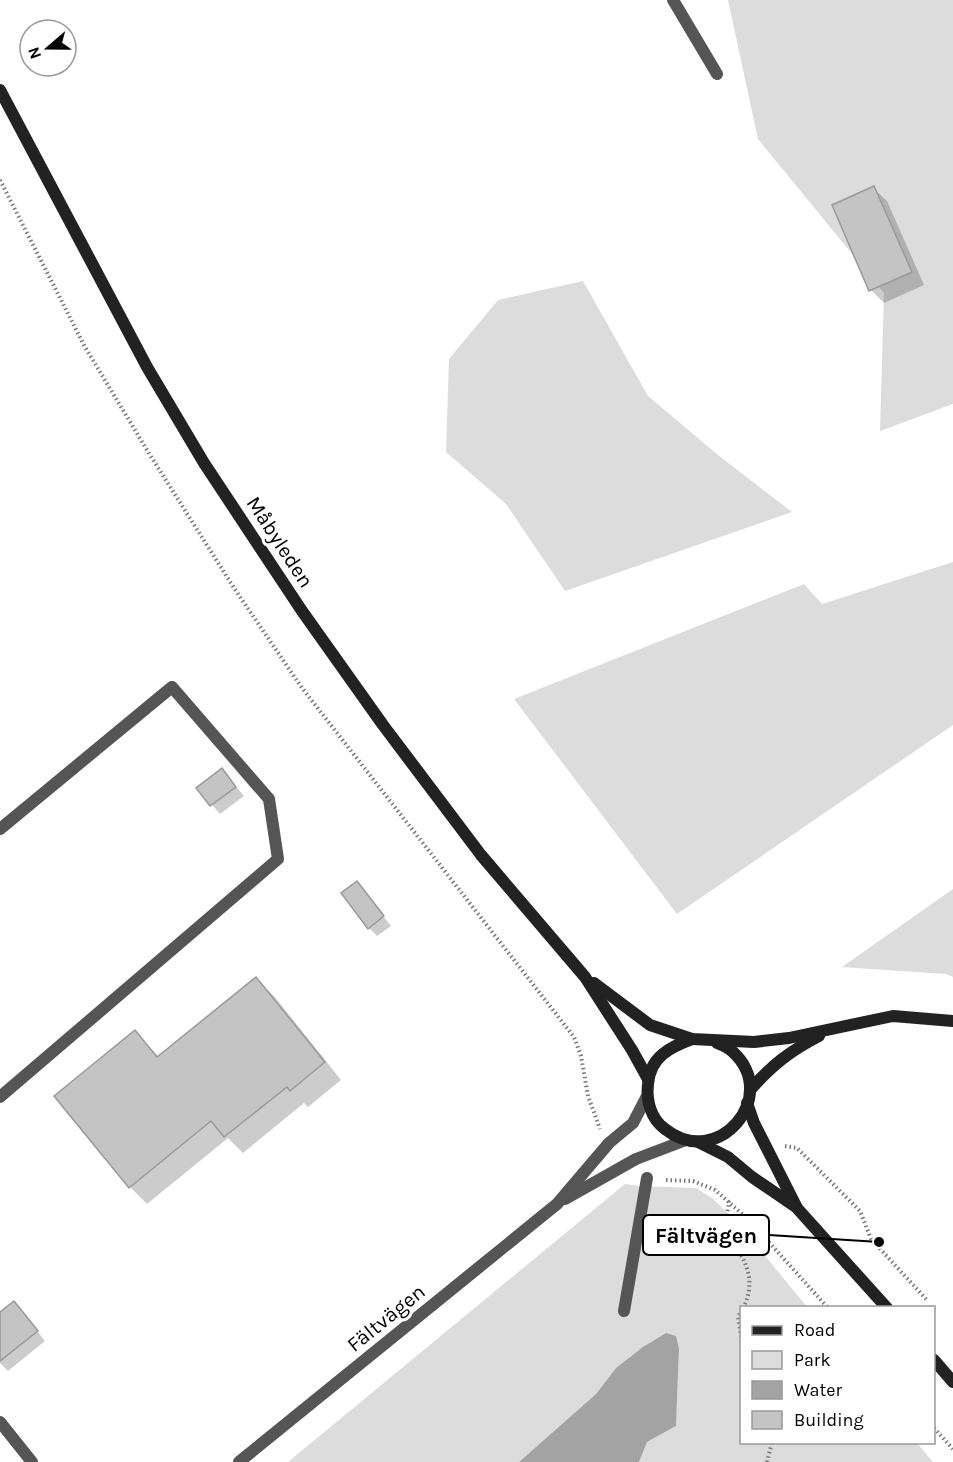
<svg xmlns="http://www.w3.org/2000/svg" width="953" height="1462" viewBox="0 0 953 1462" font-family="Karla,sans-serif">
	<rect width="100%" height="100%" fill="#fff"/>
	<!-- green -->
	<g fill="#dcdcdc">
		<polygon points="728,0 953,0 953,404 880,431 884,293 758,139"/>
		<polygon points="583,281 648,396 718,455 792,512 565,591 506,504 446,452 449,359 498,300"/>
		<polygon points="953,562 953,725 677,914 514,699 804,584 822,604"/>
		<polygon points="953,889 953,977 946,974 842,967"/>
		<polygon points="625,1184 639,1186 696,1188 712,1198 739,1224 807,1307 742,1308 742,1442 917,1443 933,1462 639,1462 647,1442 676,1426 679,1349 616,1368 596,1394 519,1462 288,1462"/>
	</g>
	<!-- water -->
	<polygon fill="#a3a3a3" points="666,1333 676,1336 679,1349 676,1426 647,1442 639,1462 519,1462 596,1394 616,1368 643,1347"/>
	<!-- shadow -->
	<g fill="#0003">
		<polygon points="873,188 887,201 924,285 884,303 871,290"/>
		<polygon points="222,770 244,796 220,814 198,788"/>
		<polygon points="357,883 391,926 377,936 369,928"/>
		<polygon points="256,979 274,996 341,1080 308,1107 304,1103 243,1153 228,1138 147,1204 130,1187 135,1032 159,1057"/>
		<polygon points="22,1312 45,1341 8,1371 0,1363 0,1314"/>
	</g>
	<!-- building -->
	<g fill="#c4c4c4" stroke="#999" stroke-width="1.5">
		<polygon points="874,186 912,272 869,291 832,205"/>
		<polygon points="222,768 236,787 210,806 196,788"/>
		<polygon points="357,881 384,916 368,929 341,893"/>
		<polygon points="256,977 325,1062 290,1091 287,1087 224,1137 211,1121 129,1188 54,1096 135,1030 157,1057"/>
		<polygon points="14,1301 38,1331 0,1361 0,1312"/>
	</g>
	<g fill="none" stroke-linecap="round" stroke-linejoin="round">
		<!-- path -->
		<g stroke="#777" stroke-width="4" stroke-dasharray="1.5 3" stroke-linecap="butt">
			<polyline points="0,180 85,347 150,455 234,588 302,688 574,1037 581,1056 588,1096 600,1129"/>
			<polyline points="785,1146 797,1148 860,1211 871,1239 927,1300"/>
			<polyline points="666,1180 693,1181 715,1190 749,1220 828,1308"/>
			<path d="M729,1201C728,1211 724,1224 728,1234C730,1240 735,1245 738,1250C750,1269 754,1287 743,1308"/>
			<polyline points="742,1310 738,1316 742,1342"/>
			<polyline points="934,1428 953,1449"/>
			<polyline points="767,1462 772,1442"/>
		</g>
		<!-- lane -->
		<g stroke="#555" stroke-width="12">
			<polyline points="673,0 717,74"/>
			<polyline points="0,829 172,687 269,799 278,859 0,1097"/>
			<polyline points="624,1311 647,1178"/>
			<polyline points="0,1422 32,1462"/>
		</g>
		<!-- street -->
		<g stroke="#555" stroke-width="12">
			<polyline points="565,1199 636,1159 686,1140"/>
			<polyline points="239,1462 557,1204 609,1143 633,1123 647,1096"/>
		</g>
		<!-- secondary -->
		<g stroke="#222" stroke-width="12">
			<polyline points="0,90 147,367 204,463 302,611 383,725 481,855 585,977 632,1050 648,1079"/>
			<polyline points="594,983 650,1025 692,1039 754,1042 789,1038 893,1016 953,1021"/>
			<path d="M692,1039C670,1047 650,1057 648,1084C646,1101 651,1119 665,1129C718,1171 781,1096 733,1052C729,1048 722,1045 717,1043"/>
			<path d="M750,1090C772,1065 790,1051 819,1036"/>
			<polyline points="747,1103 754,1123 796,1206"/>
			<polyline points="698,1142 728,1157 752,1177 796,1207 887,1308"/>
			<polyline points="934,1360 953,1382"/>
		</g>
	</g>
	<g text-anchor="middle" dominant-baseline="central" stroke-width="6" stroke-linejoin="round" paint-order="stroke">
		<!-- street labels -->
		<g font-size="21" fill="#000" stroke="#fff">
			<text transform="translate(280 542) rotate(57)">Måbyleden</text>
			<text transform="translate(386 1318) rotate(-39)">Fältvägen</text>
		</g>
	</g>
	<!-- callouts -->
	<path fill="none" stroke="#000" stroke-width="2" d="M879 1242L769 1235"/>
	<circle fill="#000" stroke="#fff" stroke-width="2" cx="879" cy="1242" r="6"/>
	<rect fill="#fff" stroke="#000" stroke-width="2" x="643" y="1215" width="126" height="40" rx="6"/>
	<g font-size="22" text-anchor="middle" font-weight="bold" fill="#000">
		<text x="706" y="1243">Fältvägen</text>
	</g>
	<!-- legend -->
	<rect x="740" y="1306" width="195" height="138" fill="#ffffff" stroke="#999999" stroke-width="1.5"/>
	<rect x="752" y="1326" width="30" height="9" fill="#222222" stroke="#999999" stroke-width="1.5"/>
	<text x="794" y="1336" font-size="18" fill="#000000">Road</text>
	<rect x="752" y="1351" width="30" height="18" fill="#dcdcdc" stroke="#999999" stroke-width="1.5"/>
	<text x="794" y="1366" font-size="18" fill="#000000">Park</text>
	<rect x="752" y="1381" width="30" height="18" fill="#a3a3a3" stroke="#999999" stroke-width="1.5"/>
	<text x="794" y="1396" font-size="18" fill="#000000">Water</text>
	<rect x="752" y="1411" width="30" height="18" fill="#c4c4c4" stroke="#999999" stroke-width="1.5"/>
	<text x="794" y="1426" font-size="18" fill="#000000">Building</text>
	<!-- north arrow -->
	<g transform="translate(48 48) rotate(250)"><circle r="28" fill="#ffffff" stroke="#999999" stroke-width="1.5"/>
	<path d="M0-4.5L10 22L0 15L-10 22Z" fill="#000000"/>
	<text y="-9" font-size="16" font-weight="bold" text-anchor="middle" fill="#000000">N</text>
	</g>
</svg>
